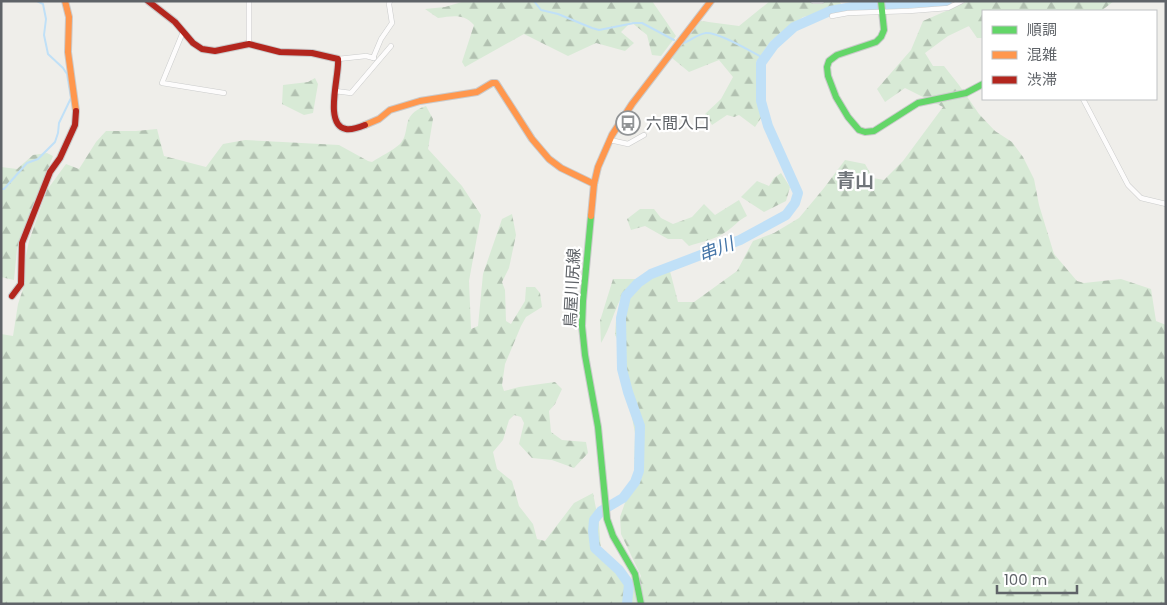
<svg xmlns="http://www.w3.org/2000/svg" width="1167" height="605" viewBox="0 0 1167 605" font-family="Poppins,'Noto Sans JP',sans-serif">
	<defs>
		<pattern id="forest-firs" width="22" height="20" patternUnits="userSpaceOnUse" patternTransform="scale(1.25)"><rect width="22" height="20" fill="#d8ead6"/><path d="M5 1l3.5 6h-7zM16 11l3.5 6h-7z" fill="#b2c1b1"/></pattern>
	</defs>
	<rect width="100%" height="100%" fill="#efeeea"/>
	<!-- forest -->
	<g fill="url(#forest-firs)">
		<path d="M465,1H652L676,36L661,56L652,55L647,35L631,22L621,32L634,43L625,51L596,43L568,56L524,34L465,67L462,62L474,25C464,13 452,16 438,18L425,9L445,7Z"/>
		<polygon points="770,1 839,1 844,8 803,17 771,41 756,62 756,100 763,115 755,127 739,115 734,117 727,115 712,125 705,114 721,99 733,77 719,60 689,72 672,58 701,21 739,26"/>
		<path d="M969,1H1114L1101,11H983V38H977L969,26L948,36L925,53L933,66H944L959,85L979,114L995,131L1012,142L1023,157L1034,179L1039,205L1054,254L1077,281L1084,283L1121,279L1151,289L1156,321L1166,325V604H1V334L13,336L18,304L24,286L25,260L29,241L47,190L66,164L79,169L96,142L106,131H136L157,129L164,156L206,167L223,144L245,140L339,145L368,161L372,162C381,156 392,151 400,144C412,131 399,115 426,106L433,119L428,149L462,186L481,215L469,281L471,329L478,326L483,274L502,219L512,214L516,235L509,268L502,282L505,290L506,321L511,324L525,301L526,287H535L540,293L542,307L526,317L521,326L505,364L502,385L504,391L519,387L555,382L562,389L555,404L549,411L551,432L562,440L586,442L588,453L574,468L552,460L532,458L519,444L524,423L521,417L514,415L509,420L503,440L493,452L497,469L512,481L519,506L533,524L537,539L545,541L574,503L593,493L599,524L601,552L632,590L641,576L621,534L620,517L634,477L635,433L629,402L623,387L618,340L615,335L616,320L637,287L653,277L670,271L678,302H694L737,271L753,241L774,233L799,218L824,188L845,160L865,164L873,178L884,180L903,161L943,107L905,88L885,102L877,89L911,50L923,21Z"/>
		<polygon points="315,78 318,84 313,113 304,115 282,104 283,85 308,82"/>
		<polygon points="47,153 53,156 17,249 14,280 1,277 1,167 17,169 33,155"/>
		<polygon points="781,173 790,187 786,201 764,212 741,197 757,181 769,186 774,178"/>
		<path d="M739,200L747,216C738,220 733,228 724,233C713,240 701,242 689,246L682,239H668L645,226L631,230L627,219L640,209H654L661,218L673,224L692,217L704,204L715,215Z"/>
		<path d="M613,279H637C616,294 614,323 601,343L600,321Z"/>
	</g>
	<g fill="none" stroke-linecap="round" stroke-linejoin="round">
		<!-- stream -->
		<g stroke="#c0e0f7" stroke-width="2">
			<polyline points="534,1 541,10 558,14 592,28 599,30 634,23 642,23 674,40"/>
			<path d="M684,43C691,40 698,34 706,33C719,32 751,52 764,58"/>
			<polyline points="1,189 4,189 27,163 38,159 55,142 58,133 59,123 71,98 67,74 63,68 48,54 44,35 46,19 43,4 37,1"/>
		</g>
		<!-- river -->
		<polyline stroke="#c0e0f7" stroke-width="10" points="627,604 629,584 619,570 595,548 593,531 594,520 601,511 623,498 635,482 639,471 640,426 628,392 622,369 621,318 626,296 638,283 651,274 740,240 786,215 795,203 798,193 768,126 761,101 761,63 774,45 794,27 830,11 858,6 947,1"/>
		<!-- street casing -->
		<g stroke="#cbcccc" stroke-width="5.5">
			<g id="street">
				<polyline points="813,1 822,1"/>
				<polyline points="832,16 848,13 909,11 948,8 962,1"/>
				<polyline points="183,32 162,83 224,93"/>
				<polyline points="249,44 249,1"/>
				<polyline points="373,58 381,39 392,23 389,4 390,1"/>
				<polyline points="338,59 366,56 374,58"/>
				<polyline points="335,91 351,93 391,46"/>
				<polyline points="1083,99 1128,185 1141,198 1166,204"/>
				<polyline points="610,140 628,144 644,135"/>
			</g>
		</g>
		<!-- fast casing -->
		<g stroke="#cacacb" stroke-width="8">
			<g id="fast">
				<polyline points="881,1 884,30 881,37 876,42 837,55 829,61 827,67 828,76 836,97 848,117 859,130 865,132 874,131 918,103 966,93 983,84"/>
				<polyline points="591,216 583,301 582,326 585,355 598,427 607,519 613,536 635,574 641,604"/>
			</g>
		</g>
		<!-- slow casing -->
		<g stroke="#cacacb" stroke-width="8">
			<g id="slow">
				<polyline points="65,1 69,17 68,52 76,111"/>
				<polyline points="365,125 379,119 390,110 420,101 477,92 492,83 496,83 532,139 549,159 561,168 594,184"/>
				<polyline points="591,216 594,184 598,167 612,135 632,104 711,1"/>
			</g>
		</g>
		<!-- jam casing -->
		<g stroke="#cacacb" stroke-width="8">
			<g id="jam">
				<path d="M148,1L175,22L193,43L202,49L215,51L249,44L280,52L312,53L338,59C340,74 323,125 346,129C351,130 360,127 365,125"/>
				<polyline points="12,296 21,284 22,243 50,172 60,158 75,125 76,111"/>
			</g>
		</g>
		<!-- street -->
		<use href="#street" stroke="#fdfcfc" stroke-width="4.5"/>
		<!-- fast -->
		<use href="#fast" stroke="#63d668" stroke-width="6"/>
		<!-- slow -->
		<use href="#slow" stroke="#ff974d" stroke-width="6"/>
		<!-- jam -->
		<use href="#jam" stroke="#b3261e" stroke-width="6"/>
	</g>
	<!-- icons -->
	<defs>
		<g id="bus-ring" transform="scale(1.25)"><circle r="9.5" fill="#fff" stroke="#919496" stroke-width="1.5"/><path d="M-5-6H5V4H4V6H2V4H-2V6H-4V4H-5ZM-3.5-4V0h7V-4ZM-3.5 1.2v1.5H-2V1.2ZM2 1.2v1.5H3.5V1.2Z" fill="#919496"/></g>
	</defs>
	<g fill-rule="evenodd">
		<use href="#bus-ring" x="628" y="123"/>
	</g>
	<g text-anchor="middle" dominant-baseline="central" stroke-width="4.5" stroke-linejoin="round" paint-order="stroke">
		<!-- poi labels -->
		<g font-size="16" fill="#5f6368" stroke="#fff" text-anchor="start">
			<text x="646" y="123">六間入口</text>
		</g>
		<!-- street labels -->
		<g font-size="16" fill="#5f6368" stroke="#fff">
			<text transform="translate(572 288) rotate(-87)">鳥屋川尻線</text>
		</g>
		<!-- water labels -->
		<g font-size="18" font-style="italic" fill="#4474a7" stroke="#fff">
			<text transform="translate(716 249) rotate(-21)">串川</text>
		</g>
		<!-- quarter labels -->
		<g font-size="19" font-weight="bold" fill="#70757a" stroke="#fff">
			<text x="855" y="180">青山</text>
		</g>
	</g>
	<!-- border -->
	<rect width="1167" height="605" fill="none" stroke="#5f6368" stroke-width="5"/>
	<!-- legend -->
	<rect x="982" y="10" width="175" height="90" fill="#ffffff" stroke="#bfc1c3"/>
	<rect x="992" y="26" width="25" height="8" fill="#63d668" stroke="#bfc1c3"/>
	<text x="1027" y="35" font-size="15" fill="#5f6368">順調</text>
	<rect x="992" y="51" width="25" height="8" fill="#ff974d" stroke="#bfc1c3"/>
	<text x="1027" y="60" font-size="15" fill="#5f6368">混雑</text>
	<rect x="992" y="76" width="25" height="8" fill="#b3261e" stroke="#bfc1c3"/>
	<text x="1027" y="85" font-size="15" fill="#5f6368">渋滞</text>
	<!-- scale -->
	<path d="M997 585v8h80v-8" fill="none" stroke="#5f6368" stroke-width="2.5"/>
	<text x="1004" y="585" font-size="15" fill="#5f6368" stroke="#ffffff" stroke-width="4" paint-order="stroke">100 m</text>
</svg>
